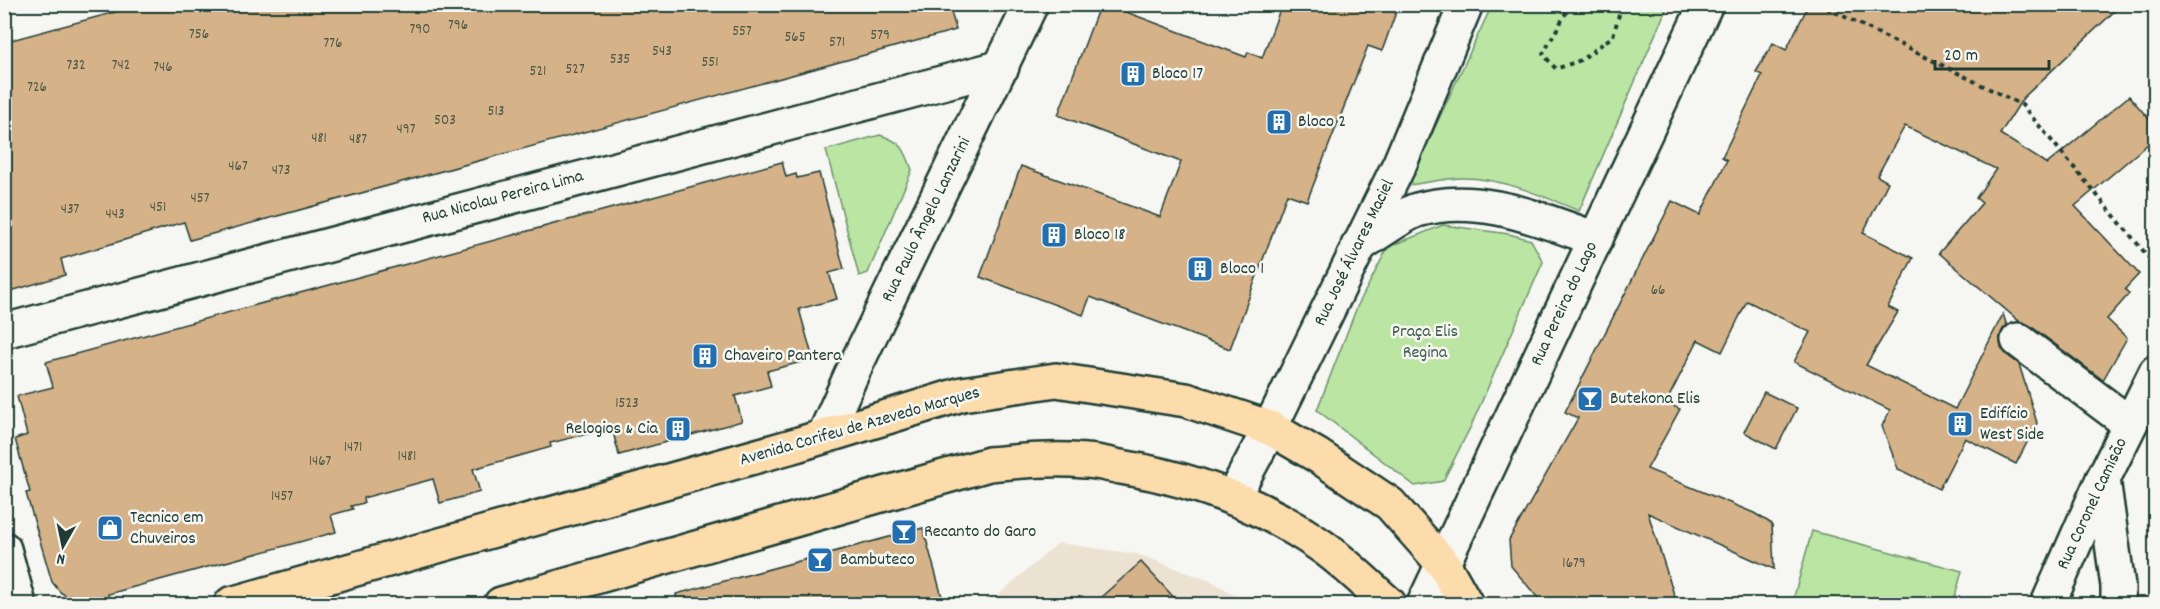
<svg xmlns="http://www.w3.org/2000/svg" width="2160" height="609" viewBox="0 0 2160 609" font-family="Dekko,sans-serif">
	<rect width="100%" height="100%" fill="#f6f6f2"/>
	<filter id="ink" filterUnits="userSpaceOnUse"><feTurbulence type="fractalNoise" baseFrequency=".0167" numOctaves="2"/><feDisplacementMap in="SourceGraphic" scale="12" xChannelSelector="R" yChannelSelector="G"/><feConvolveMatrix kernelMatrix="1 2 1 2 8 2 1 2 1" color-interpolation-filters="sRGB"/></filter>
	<g filter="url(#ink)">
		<!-- built -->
		<polygon fill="#ece2d2" points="1058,543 1137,554 1213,582 1249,604 988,604"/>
		<!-- green -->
		<g fill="#bae5a3" stroke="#6c916c" stroke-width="1.5">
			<path d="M1492,5H1668L1579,211C1543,196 1503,178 1463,178C1445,178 1426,183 1408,185Z"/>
			<path d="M880,135C902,142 905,149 912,170L868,273L859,276L826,150Z"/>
			<polygon points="1443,225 1509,234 1531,240 1543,262 1471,426 1443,481 1415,486 1317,410 1357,307 1388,247"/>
			<polygon points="1812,531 1962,571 1953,604 1792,604"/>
		</g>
		<!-- building -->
		<g fill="#d6b288" stroke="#1f3d34" stroke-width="1.5">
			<polygon points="145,4 949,4 956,30 190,240 184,222 61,259 65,275 4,293 4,42"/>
			<polygon points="1100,4 1105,4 1246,57 1248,52 1262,58 1282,4 1399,4 1382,51 1368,46 1307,201 1287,194 1230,349 1090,297 1083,315 980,277 1021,166 1160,217 1181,162 1058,115"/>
			<polygon points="1809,4 2122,4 2023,98 2000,134 2047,164 2129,96 2156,127 2156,137 2075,206 2139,274 2125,289 2129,294 2107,319 2127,338 2103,380 2029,325 2019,321 1939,253 1982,203 1976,198 1996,169 1905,126 1877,176 1888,182 1863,233 1913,258 1888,307 1898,312 1866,365 1955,409 2003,314 2007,326 2003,329 2000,337 2001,347 2007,355 2019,364 2037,423 2016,464 1965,438 1939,489 1898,469 1882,426 1890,410 1794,362 1810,332 1747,301 1722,352 1698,340 1666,403 1680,409 1647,469 1754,513 1772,524 1774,569 1648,513 1677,604 1543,604 1511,566 1509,540 1578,418 1565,412 1672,201 1700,215 1727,160 1722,157 1762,75 1756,72 1773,43 1786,50"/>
			<polygon points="782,162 786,177 796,174 797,178 819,173 844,269 829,273 837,299 799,309 813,359 767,371 771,386 735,396 742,421 619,455 612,428 550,443 551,447 473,469 480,492 440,503 433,479 363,498 364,503 351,506 353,509 331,515 336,532 108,594 109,598 85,603 74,601 60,592 52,582 26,493 30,492 15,439 27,435 17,396 53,387 46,362"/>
			<polygon points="1764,392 1797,408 1776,449 1744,432"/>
			<polygon points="923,528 944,604 677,604 676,594"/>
			<polygon points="1141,562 1180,604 1093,604"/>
		</g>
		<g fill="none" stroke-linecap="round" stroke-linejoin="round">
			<!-- minor casing -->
			<g stroke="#1f3d34" stroke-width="38">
				<g id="minor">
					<path d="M1358,246C1373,237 1402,215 1417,210C1478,192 1539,219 1596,239"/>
					<polyline points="4,331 1002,67"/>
					<polyline points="2018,340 2130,424"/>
					<polyline points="824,436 853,371 1031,4"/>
					<polyline points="2103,479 2118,586 2118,604"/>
					<polyline points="1233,497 1270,428 1400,163 1466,4"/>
					<polyline points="4,549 19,604"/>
					<polyline points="1424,604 1706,4"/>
					<polyline points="2048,604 2103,479 2156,372"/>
				</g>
			</g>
			<!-- major casing -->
			<g stroke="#1f3d34" stroke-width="38">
				<g id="major">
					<polyline points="231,604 796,445 962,394 1056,380 1186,400 1270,428 1318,456 1390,504 1444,565 1466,604"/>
					<path d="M501,604L989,464C1021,461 1053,458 1085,461C1097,461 1109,465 1121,467C1192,479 1260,503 1320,545C1345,562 1367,585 1389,604"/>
				</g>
			</g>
			<!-- path -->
			<g stroke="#1f3d34" stroke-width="4" stroke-dasharray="4.5 4.5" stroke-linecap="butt">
				<polyline points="1571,4 1543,54 1556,69 1581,60 1613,36 1622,4"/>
				<polyline points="1819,4 2022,105 2156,266"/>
			</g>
			<!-- minor -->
			<use href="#minor" stroke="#f6f6f2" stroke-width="33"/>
			<!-- major -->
			<use href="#major" stroke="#fddcac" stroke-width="33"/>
		</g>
	</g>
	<!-- icons -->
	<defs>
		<g id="building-square" transform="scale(1.35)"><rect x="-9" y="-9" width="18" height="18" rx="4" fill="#1f6fb2" stroke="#f6f6f2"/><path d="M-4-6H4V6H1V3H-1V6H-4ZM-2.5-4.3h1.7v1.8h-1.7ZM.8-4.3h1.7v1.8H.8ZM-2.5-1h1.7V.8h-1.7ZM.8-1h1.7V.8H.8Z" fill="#fff"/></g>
		<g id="bar-square" transform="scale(1.35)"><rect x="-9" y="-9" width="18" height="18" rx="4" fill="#1f6fb2" stroke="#f6f6f2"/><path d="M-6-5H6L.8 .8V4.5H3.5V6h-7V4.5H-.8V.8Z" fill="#fff"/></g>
		<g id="shop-square" transform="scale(1.35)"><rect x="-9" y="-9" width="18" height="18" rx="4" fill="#1f6fb2" stroke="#f6f6f2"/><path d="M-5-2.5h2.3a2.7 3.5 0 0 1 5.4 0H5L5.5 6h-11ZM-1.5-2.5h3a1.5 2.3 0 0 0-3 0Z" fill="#fff"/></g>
	</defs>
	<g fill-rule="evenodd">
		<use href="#building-square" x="1133" y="74"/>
		<use href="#building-square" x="1279" y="122"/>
		<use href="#building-square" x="1054" y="235"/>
		<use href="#building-square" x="1200" y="269"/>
		<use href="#building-square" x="705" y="356"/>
		<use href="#bar-square" x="1590" y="399"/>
		<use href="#building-square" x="1960" y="424"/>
		<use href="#building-square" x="678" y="429"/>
		<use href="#shop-square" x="110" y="528"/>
		<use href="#bar-square" x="904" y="532"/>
		<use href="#bar-square" x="820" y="560"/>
	</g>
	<g text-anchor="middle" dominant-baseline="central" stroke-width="5" stroke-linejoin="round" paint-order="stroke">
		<!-- number labels -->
		<g font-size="15" fill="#4d5a49">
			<text x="458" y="26">796</text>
			<text x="420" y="30">790</text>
			<text x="742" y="32">557</text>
			<text x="199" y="35">756</text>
			<text x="880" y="36">579</text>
			<text x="795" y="38">565</text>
			<text x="837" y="43">571</text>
			<text x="333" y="44">776</text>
			<text x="662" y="52">543</text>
			<text x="620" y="60">535</text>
			<text x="710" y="63">551</text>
			<text x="76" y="66">732</text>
			<text x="121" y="66">742</text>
			<text x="163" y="68">746</text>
			<text x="575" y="70">527</text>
			<text x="538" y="72">521</text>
			<text x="37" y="88">726</text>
			<text x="496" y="112">513</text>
			<text x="445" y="121">503</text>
			<text x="406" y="130">497</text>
			<text x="319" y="139">481</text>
			<text x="358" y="140">487</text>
			<text x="238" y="167">467</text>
			<text x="281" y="171">473</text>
			<text x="200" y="199">457</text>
			<text x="158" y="208">451</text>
			<text x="70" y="210">437</text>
			<text x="115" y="215">443</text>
			<text x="1658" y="291">66</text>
			<text x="627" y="404">1523</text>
			<text x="353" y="448">1471</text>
			<text x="407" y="457">1481</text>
			<text x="320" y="462">1467</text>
			<text x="282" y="497">1457</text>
			<text x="1574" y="564">1679</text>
		</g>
		<!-- poi labels -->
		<g font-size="18" fill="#1f3d34" stroke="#f6f6f2" text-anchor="start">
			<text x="1152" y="74">Bloco 17</text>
			<text x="1298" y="122">Bloco 2</text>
			<text x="1074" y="235">Bloco 18</text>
			<text x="1220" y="269">Bloco 1</text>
			<text x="724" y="356">Chaveiro Pantera</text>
			<text x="1610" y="399">Butekona Elis</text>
			<text x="1980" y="414">Edifício<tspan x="1980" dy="21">West Side</tspan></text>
			<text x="658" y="429" text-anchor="end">Relogios &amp; Cia</text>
			<text x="130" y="518">Tecnico em<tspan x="130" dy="21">Chuveiros</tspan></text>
			<text x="924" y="532">Recanto do Garo</text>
			<text x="840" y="560">Bambuteco</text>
		</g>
		<!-- street labels -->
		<g font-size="18" fill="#1f3d34" stroke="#f6f6f2">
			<text transform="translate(503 198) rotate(-15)">Rua Nicolau Pereira Lima</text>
			<text transform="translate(927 220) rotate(-64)">Rua Paulo Ângelo Lanzarini</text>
			<text transform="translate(1355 253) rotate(-64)">Rua José Álvares Maciel</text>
			<text transform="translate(1565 304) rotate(-65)">Rua Pereira do Lago</text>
			<text transform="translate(860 427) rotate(-16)">Avenida Corifeu de Azevedo Marques</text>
			<text transform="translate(2093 504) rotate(-65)">Rua Coronel Camisão</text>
		</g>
		<!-- park labels -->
		<g font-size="18" fill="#3e5f4a" stroke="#f6f6f2">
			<text x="1425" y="332">Praça Elis<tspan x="1425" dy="21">Regina</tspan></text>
		</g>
	</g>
	<!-- margin -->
	<rect width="2160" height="609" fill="none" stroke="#f6f6f2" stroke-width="24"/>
	<rect x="12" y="12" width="2136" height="585" fill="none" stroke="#1f3d34" stroke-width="2" filter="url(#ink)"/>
	<!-- north arrow -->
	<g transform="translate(63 546) rotate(189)" stroke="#f6f6f2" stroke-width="4.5" paint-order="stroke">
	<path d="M0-4.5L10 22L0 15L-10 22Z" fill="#1f3d34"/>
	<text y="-9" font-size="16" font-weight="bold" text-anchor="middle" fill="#1f3d34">N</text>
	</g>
	<!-- scale -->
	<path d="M1935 60v9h114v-9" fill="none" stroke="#1f3d34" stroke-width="3"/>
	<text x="1944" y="60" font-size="18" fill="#1f3d34" stroke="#f6f6f2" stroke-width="4.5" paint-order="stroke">20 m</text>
</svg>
